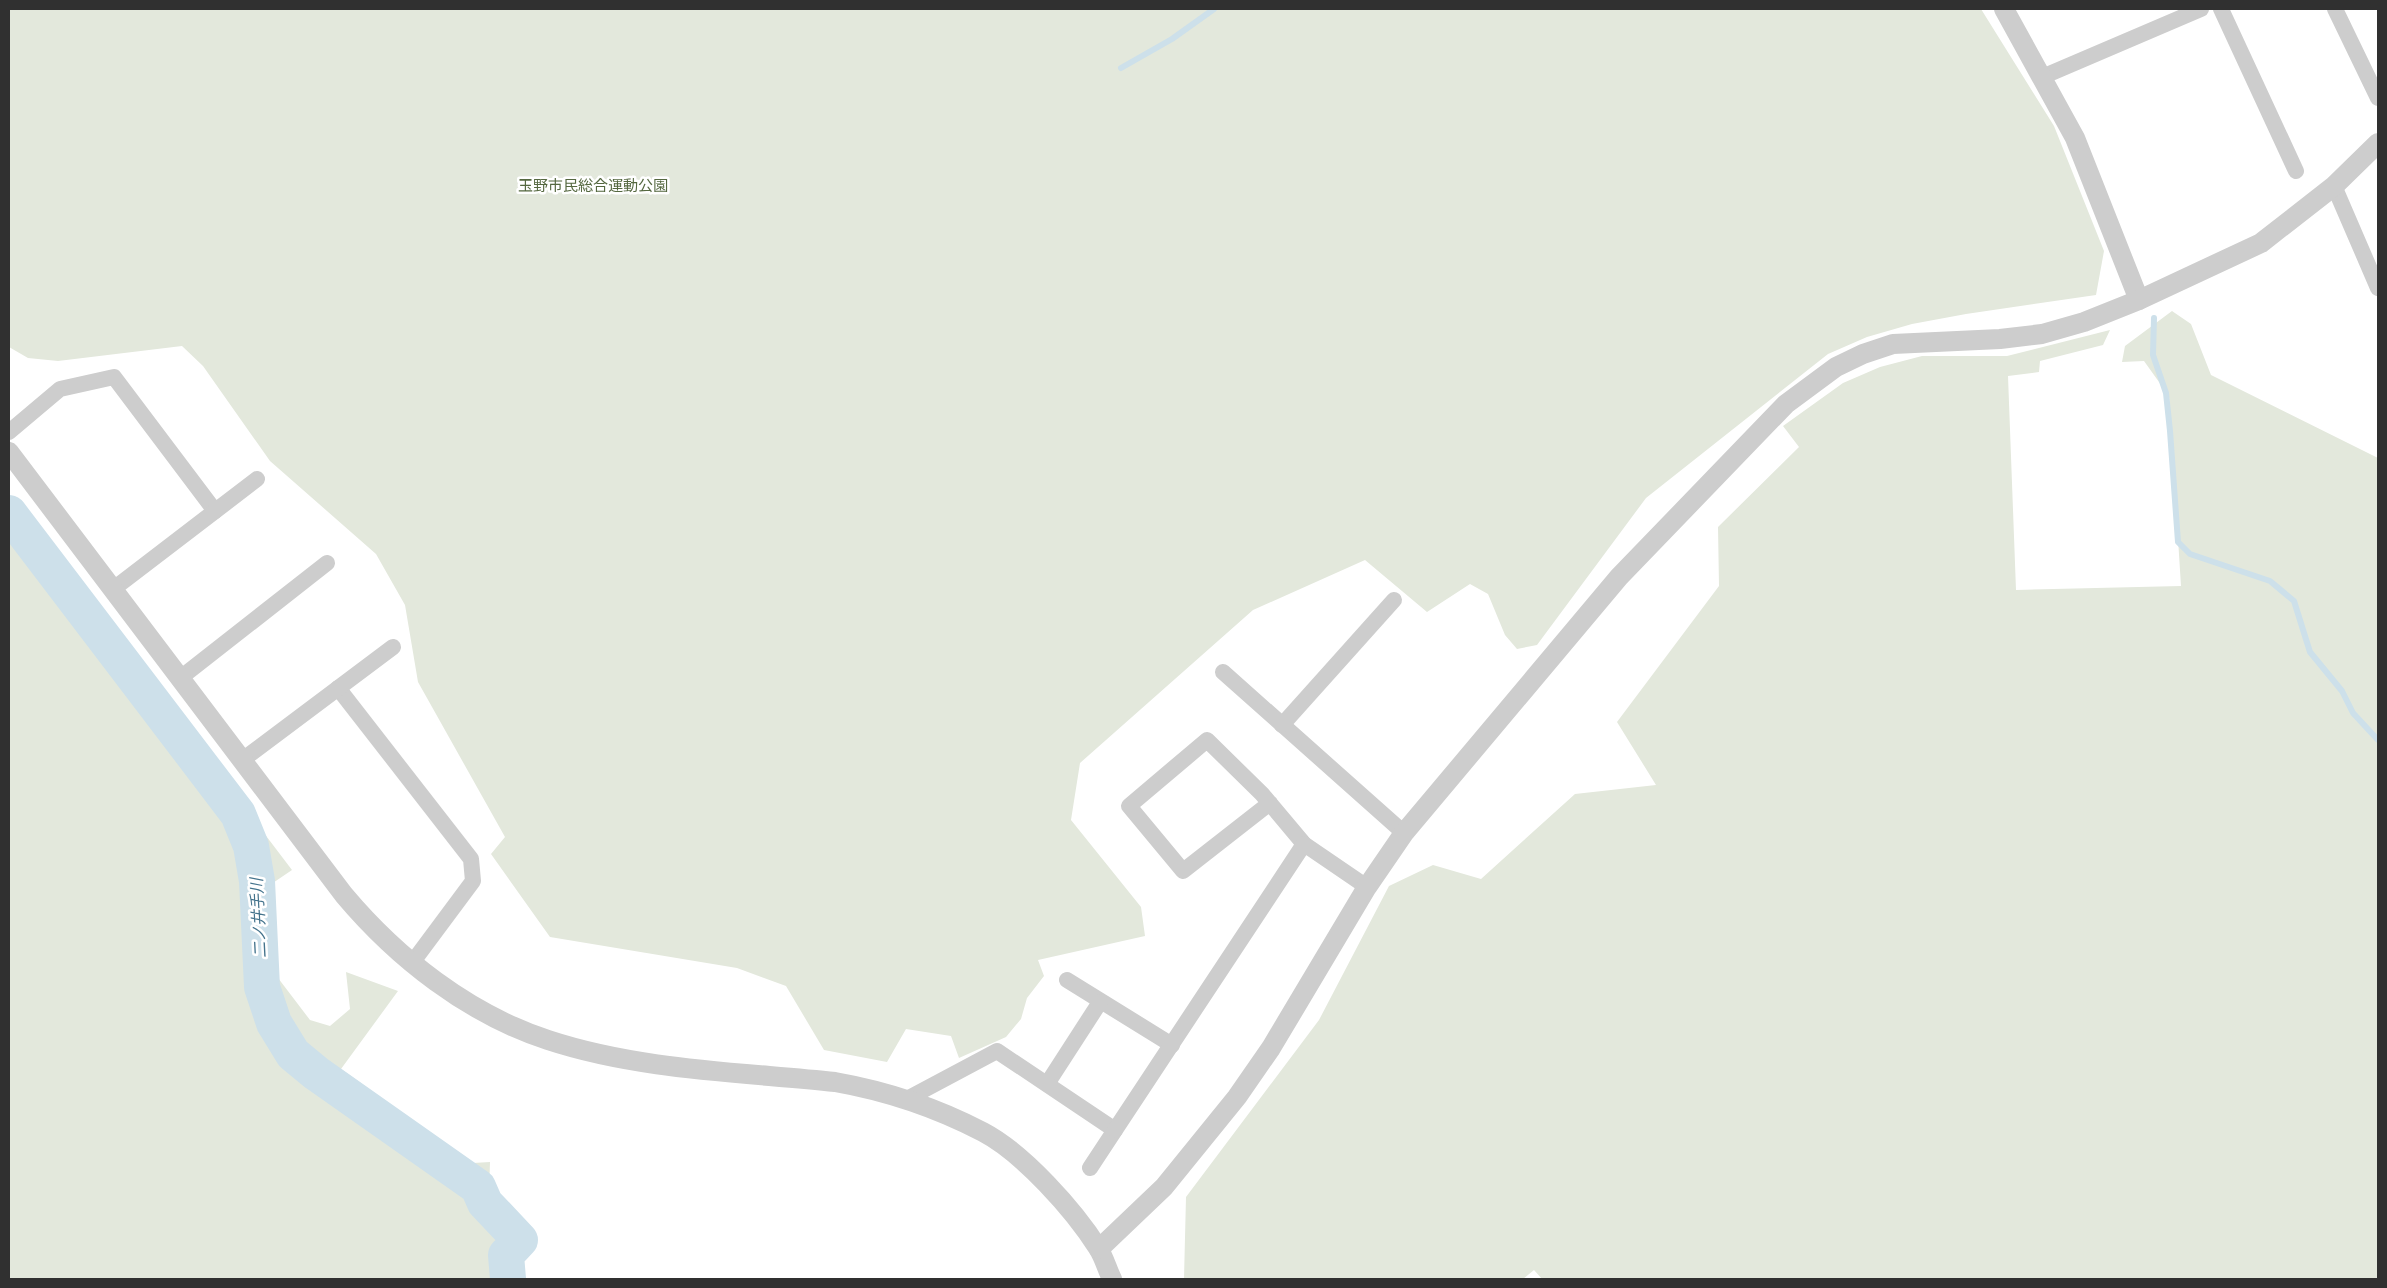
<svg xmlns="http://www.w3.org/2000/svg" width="2387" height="1288" viewBox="0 0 2387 1288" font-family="'Archivo Narrow','Noto Sans JP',sans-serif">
	<rect width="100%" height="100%" fill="#fff"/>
	<!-- green -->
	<g fill="#e3e8dc">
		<polygon points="9,9 1981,9 2054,126 2104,251 2096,295 1966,314 1912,324 1867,337 1828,354 1646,498 1537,645 1517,649 1505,635 1488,594 1470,584 1427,612 1365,560 1253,610 1080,763 1071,820 1141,907 1145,936 1038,960 1044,976 1027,998 1021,1019 1006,1037 959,1058 951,1036 906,1029 887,1062 824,1050 786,986 737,968 550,937 491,854 505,837 418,682 405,605 376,554 270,461 203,366 182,346 58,361 28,358 9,347"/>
		<polygon points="2172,311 2191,324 2211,375 2378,458 2378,1279 1542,1279 1534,1270 1523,1279 1184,1279 1186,1197 1319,1020 1389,886 1433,865 1481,879 1575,794 1656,785 1617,722 1719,586 1718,527 1799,447 1783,426 1843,383 1880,367 1922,356 2007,356 2110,330 2103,345 2040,361 2039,372 2008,376 2016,590 2181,586 2169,396 2144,361 2122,362 2125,346"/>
		<polygon points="9,498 292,870 252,897 275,974 310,1020 330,1026 350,1009 346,972 398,991 341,1069 473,1163 490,1162 489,1193 500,1239 501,1279 9,1279"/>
	</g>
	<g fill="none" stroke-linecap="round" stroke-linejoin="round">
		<!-- stream -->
		<g stroke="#cde0ea" stroke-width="6">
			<polyline points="1121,68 1172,39 1214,9"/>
			<polyline points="2154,318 2153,355 2166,393 2170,431 2178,542 2190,554 2270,581 2294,601 2310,652 2342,691 2353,713 2378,740"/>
		</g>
		<!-- river -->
		<polyline stroke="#cde0ea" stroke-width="36" points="9,513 238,814 251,846 257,881 262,987 274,1023 293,1054 316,1073 478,1187 485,1203 520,1240 506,1255 508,1279"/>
		<!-- minor -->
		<g stroke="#cdcdcd" stroke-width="16">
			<polyline points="2221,9 2296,171"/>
			<polyline points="2335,9 2378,98"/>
			<polyline points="2042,77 2201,9"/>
			<polyline points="2334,186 2378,288"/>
			<polyline points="9,432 60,389 114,377 215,511"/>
			<polyline points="112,590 257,479"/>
			<polyline points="1223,672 1404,833"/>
			<polyline points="179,679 327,563"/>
			<polyline points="338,688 471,859 473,881 412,963"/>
			<polyline points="1282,725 1394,600"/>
			<polyline points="241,761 393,647"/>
			<polyline points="1270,803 1183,871 1129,806 1207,740 1262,794 1304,844"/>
			<polyline points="1067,980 1172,1045"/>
			<polyline points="1047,1084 1100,1002"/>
			<polyline points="905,1100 997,1051 1115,1130 1090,1168"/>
			<polyline points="1115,1130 1304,844 1367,887"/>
		</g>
		<!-- tertiary -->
		<g stroke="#cdcdcd" stroke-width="20">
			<polyline points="2004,9 2075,138 2139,300"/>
			<path d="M9,452L344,895C397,958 468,1014 548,1040C639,1070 740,1072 835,1082C886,1091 937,1108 983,1132C1023,1153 1074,1210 1098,1248C1104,1257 1107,1269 1112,1279"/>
			<polyline points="1099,1249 1164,1187 1237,1097 1271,1048 1367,887 1404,833 1619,577 1786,404 1836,367 1863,354 1893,344 2000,339 2042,334 2084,322 2139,300 2261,243 2334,186 2378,143"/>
		</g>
	</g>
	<g text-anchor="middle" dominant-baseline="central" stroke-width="5" stroke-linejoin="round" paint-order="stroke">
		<!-- park labels -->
		<g font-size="15" fill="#556840" stroke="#fff">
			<text x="593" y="185">玉野市民総合運動公園</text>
		</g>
		<!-- water labels -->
		<g font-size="16" font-style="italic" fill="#44738c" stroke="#fff">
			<text transform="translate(258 918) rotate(-93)">二ノ井手川</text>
		</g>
	</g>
	<!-- border -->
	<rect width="2387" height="1288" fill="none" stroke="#303030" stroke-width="20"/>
</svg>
